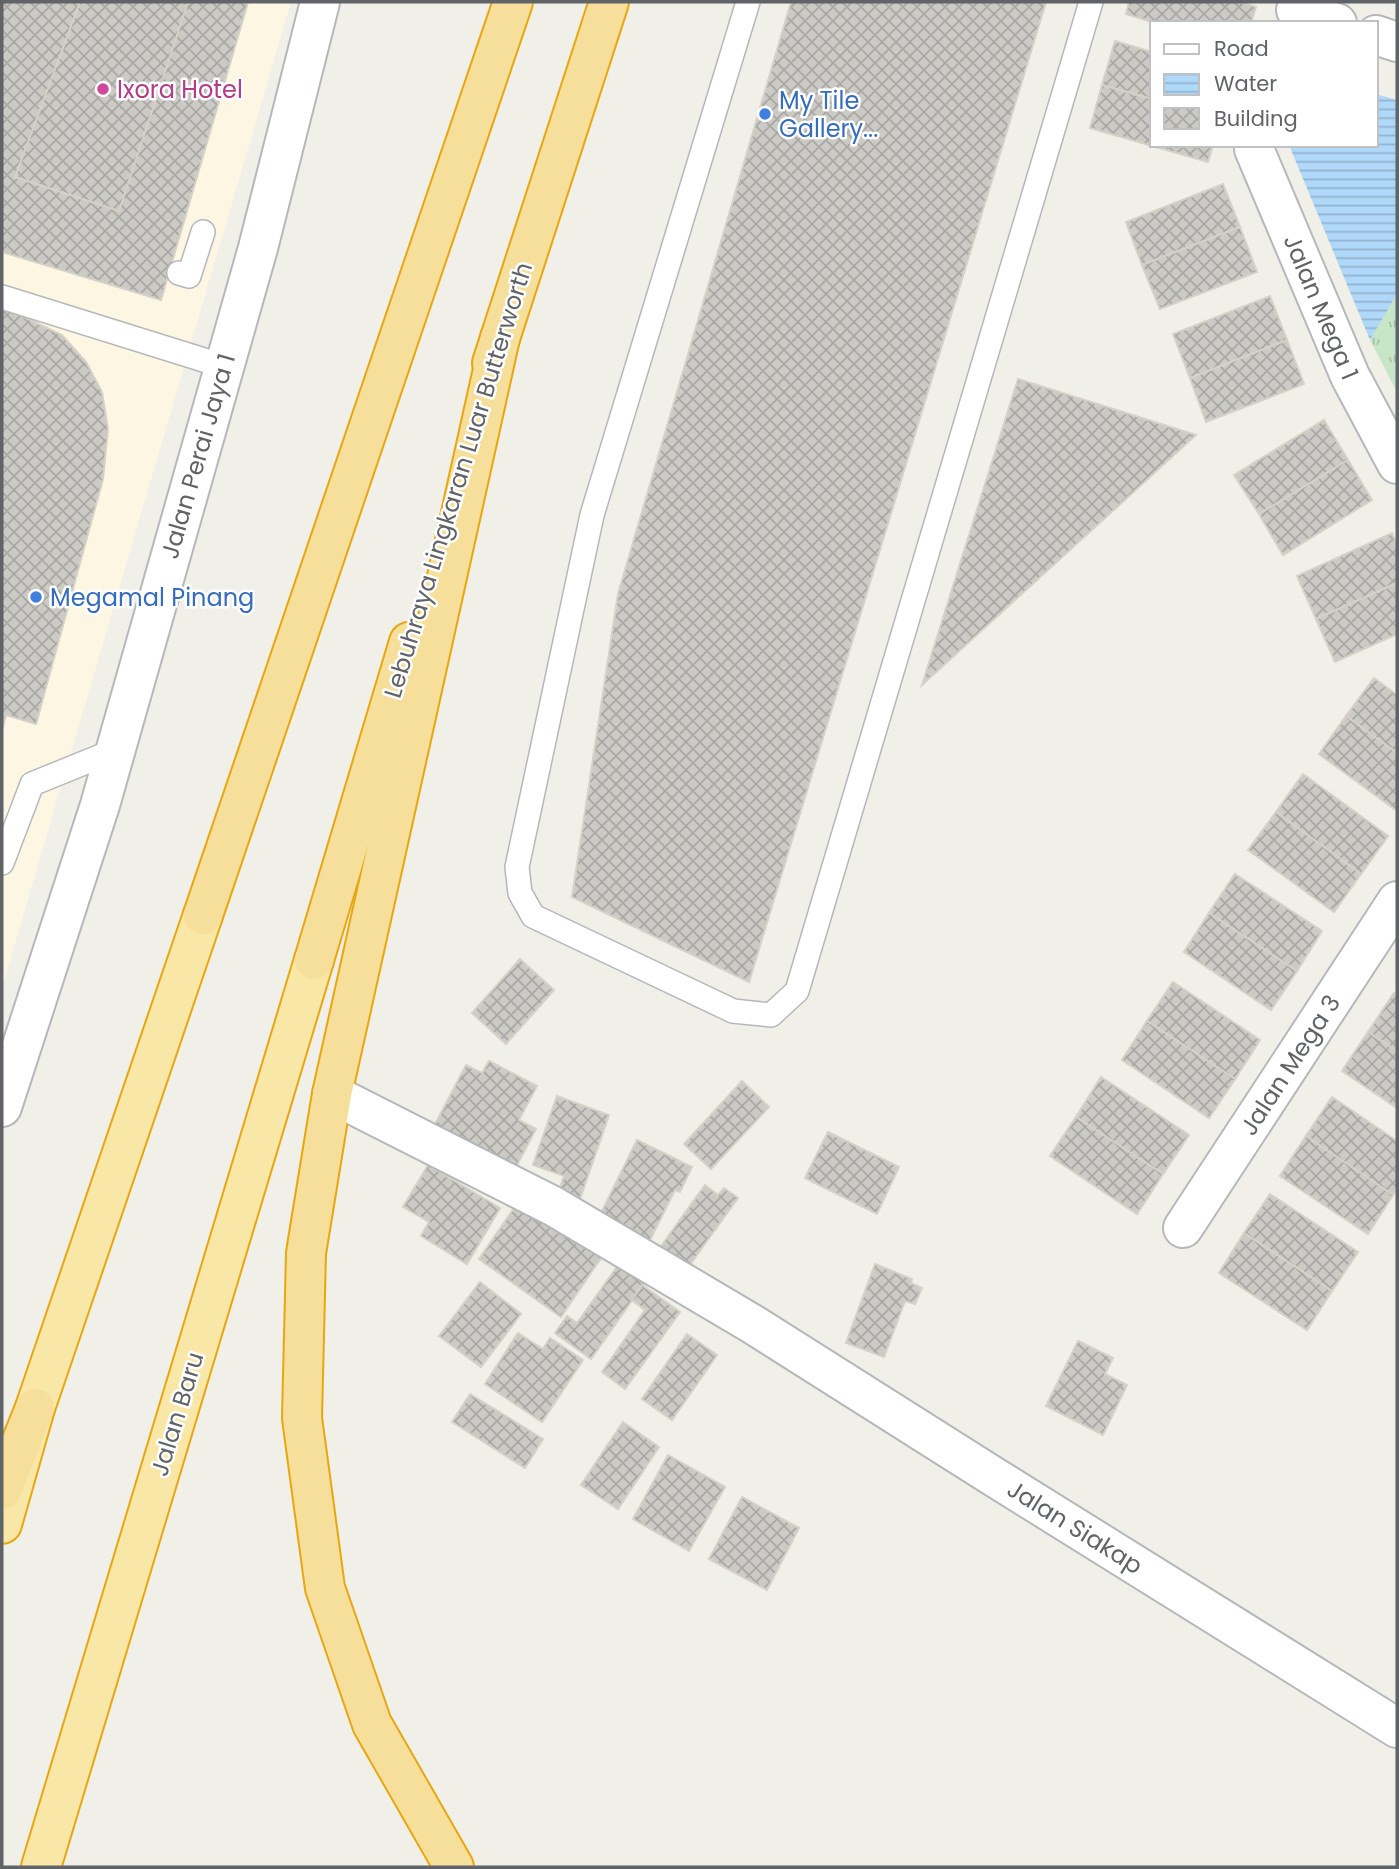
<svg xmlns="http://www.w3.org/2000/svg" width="1399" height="1869" viewBox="0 0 1399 1869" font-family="Poppins,sans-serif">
	<defs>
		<pattern id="park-tufts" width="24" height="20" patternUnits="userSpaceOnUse" patternTransform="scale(1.75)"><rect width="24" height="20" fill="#c7e6c8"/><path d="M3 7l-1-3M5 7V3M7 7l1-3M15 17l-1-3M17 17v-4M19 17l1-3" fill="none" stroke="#a5bea6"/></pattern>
		<pattern id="water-rules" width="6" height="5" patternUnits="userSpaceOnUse" patternTransform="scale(1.75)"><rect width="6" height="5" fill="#b0d8f9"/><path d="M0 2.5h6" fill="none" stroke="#93b3cd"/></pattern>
		<pattern id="building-cross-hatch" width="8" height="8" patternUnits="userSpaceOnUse" patternTransform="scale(1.75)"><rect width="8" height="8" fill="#cccac5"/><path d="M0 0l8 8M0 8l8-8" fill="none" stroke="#a9a8a4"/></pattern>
	</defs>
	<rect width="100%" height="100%" fill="#f0efe8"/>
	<!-- commercial -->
	<polygon fill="#fcf6e2" points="2,2 291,2 2,988"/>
	<!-- park -->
	<polygon fill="url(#park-tufts)" points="1397,294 1397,392 1370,340"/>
	<!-- water -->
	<polygon fill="url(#water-rules)" points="1376,94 1397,100 1397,294 1370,340 1289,145 1376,145"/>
	<!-- building -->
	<g fill="url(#building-cross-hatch)" stroke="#d5d1c7" stroke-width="2">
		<polygon points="2,2 248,2 161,300 2,252"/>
		<polygon points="80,2 188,2 119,211 15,177"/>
		<polygon points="791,2 1046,2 749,982 572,897 618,594"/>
		<polygon points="1129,2 1241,2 1256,7 1251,23 1155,23 1126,14"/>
		<polygon points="1115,41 1152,52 1152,99 1102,85"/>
		<polygon points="1102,85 1152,99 1152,145 1213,145 1208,162 1090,128"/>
		<polygon points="1223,184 1240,227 1142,265 1126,222"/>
		<polygon points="1240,227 1257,272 1160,309 1142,265"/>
		<polygon points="1270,296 1287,340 1190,378 1173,334"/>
		<polygon points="2,309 18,314 62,335 86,362 102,392 108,429 103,479 36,724 6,715 2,730"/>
		<polygon points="1287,340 1304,384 1206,422 1190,378"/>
		<polygon points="1018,379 1196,435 922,685"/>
		<polygon points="1324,420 1348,460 1259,514 1234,475"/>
		<polygon points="1348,460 1372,500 1283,555 1259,514"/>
		<polygon points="1392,533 1397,545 1397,583 1316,619 1297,576"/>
		<polygon points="1397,583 1397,634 1335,662 1316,619"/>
		<polygon points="1374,678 1397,695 1397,753 1346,716"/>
		<polygon points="1346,716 1397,753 1397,811 1319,754"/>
		<polygon points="1303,774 1388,836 1361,874 1276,812"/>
		<polygon points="1276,812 1361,874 1334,912 1248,850"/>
		<polygon points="1235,874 1322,931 1297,971 1209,913"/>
		<polygon points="1209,913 1297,971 1271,1010 1184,952"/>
		<polygon points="520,959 554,990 506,1044 472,1013"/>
		<polygon points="1173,982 1260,1040 1235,1079 1147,1021"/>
		<polygon points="1394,993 1397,995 1397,1051 1368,1032"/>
		<polygon points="1147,1021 1235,1079 1209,1118 1122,1060"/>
		<polygon points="1368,1032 1397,1051 1397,1108 1342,1071"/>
		<polygon points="489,1061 537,1086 519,1120 536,1129 514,1171 433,1128 466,1065 482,1073"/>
		<polygon points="1101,1077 1189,1135 1163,1174 1076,1117"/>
		<polygon points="742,1081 769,1107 711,1169 684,1144"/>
		<polygon points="557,1096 609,1115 580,1199 559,1191 564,1176 533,1165"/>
		<polygon points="1332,1097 1397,1141 1397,1188 1393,1195 1306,1136"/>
		<polygon points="1076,1117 1163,1174 1137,1214 1050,1156"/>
		<polygon points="828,1132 899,1167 877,1214 805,1178"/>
		<polygon points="1306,1136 1393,1195 1368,1234 1280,1176"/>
		<polygon points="637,1140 692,1167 680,1192 675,1190 647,1246 597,1221"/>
		<polygon points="428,1165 500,1208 467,1264 421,1236 429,1222 403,1207"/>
		<polygon points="705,1185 718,1195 724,1188 738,1198 686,1270 659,1249"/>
		<polygon points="1270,1194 1358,1252 1332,1291 1244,1233"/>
		<polygon points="521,1198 603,1255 561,1317 479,1259"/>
		<polygon points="1244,1233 1332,1291 1307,1330 1219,1273"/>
		<polygon points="621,1261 647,1279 591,1359 555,1333 567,1316 577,1323"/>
		<polygon points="875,1264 912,1279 911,1283 922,1288 915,1304 905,1301 884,1357 846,1343"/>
		<polygon points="480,1282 521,1314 481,1367 439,1336"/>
		<polygon points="642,1285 680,1312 625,1389 602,1372 645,1310 632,1300"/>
		<polygon points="518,1333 543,1349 550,1338 583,1360 542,1422 485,1384"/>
		<polygon points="687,1334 717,1355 672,1420 642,1399"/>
		<polygon points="1078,1341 1113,1358 1105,1374 1127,1385 1103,1435 1046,1406"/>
		<polygon points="470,1394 543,1439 525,1468 452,1422"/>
		<polygon points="623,1422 659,1447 618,1509 581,1485"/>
		<polygon points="668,1455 725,1487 689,1551 633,1519"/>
		<polygon points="742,1497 799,1528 767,1590 709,1559"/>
	</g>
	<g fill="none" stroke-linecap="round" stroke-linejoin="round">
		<!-- service casing -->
		<g stroke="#b5b8bb" stroke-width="26">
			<g id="service">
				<polyline points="748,2 592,515 517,867 520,893 533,916 733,1011 771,1015 797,991 1091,2"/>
				<polyline points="179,273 189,276 203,232"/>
				<polyline points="2,297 223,366"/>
				<polyline points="2,863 32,784 116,750"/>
			</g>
		</g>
		<!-- minor casing -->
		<g stroke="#b5b8bb" stroke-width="42">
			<g id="minor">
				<polyline points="1296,10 1337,23"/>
				<polyline points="1376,35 1397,42"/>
				<polyline points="1255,145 1254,149 1350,376 1397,464"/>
				<polyline points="332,1094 553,1206 754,1325 991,1475 1397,1728"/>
				<polyline points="2,1107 100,805 258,248 320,2"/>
				<polyline points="1183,1228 1397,901"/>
			</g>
		</g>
		<!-- trunk casing -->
		<g stroke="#e8a711" stroke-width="42">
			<g id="trunk">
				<polyline points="2,1524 35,1408 203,915"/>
				<polyline points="41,1867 314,960"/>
			</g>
		</g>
		<!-- motorway casing -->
		<g stroke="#e8a711" stroke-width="42">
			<g id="motorway">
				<polyline points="492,363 609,2"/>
				<polyline points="203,915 513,2"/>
				<polyline points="314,960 409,642"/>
				<polyline points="2,1490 35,1408"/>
				<polyline points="454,1867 372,1724 325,1588 302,1418 306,1253 332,1094 500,338"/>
			</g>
		</g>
		<!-- service -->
		<use href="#service" stroke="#fff" stroke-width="23"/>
		<!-- minor -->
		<use href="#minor" stroke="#fff" stroke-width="38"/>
		<!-- trunk -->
		<use href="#trunk" stroke="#f8e7a7" stroke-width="38"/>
		<!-- motorway -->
		<use href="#motorway" stroke="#f6df9a" stroke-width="38"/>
	</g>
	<!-- markers -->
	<circle fill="#d1479c" stroke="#fff" stroke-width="2.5" cx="103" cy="89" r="7"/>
	<g fill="#3f7fe0" stroke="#fff" stroke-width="2.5">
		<circle cx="765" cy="114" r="7"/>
		<circle cx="36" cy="597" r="7"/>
	</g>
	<g text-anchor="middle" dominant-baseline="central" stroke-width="5" stroke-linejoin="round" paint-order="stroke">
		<!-- hotel labels -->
		<g font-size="24" fill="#b23c85" stroke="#fff" text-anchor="start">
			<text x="117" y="89">Ixora Hotel</text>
		</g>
		<!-- shop labels -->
		<g font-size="24" fill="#366cbe" stroke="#fff" text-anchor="start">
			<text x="779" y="100">My Tile<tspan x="779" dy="28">Gallery...</tspan></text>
			<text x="50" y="597">Megamal Pinang</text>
		</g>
		<!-- street labels -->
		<g font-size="24" fill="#606367" stroke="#fff">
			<text transform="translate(1321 307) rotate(67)">Jalan Mega 1</text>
			<text transform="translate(198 456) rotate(-74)">Jalan Perai Jaya 1</text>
			<text transform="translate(458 480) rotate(-73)">Lebuhraya Lingkaran Luar Butterworth</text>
			<text transform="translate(1290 1065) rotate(-57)">Jalan Mega 3</text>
			<text transform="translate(177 1414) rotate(-73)">Jalan Baru</text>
			<text transform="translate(1075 1527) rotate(32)">Jalan Siakap</text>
		</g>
	</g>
	<!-- border -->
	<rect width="1399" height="1869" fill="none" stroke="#606367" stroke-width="7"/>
	<!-- legend -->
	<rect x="1150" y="21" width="228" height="126" fill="#ffffff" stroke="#bfc1c2" stroke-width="2"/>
	<rect x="1164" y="44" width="35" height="10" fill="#ffffff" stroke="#bfc1c2" stroke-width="2"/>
	<text x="1214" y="56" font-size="21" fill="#606367">Road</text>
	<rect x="1164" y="74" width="35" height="21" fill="url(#water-rules)" stroke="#bfc1c2" stroke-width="2"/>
	<text x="1214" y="91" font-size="21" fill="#606367">Water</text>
	<rect x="1164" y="108" width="35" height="21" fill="url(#building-cross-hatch)" stroke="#bfc1c2" stroke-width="2"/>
	<text x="1214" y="126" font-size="21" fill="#606367">Building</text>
</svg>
